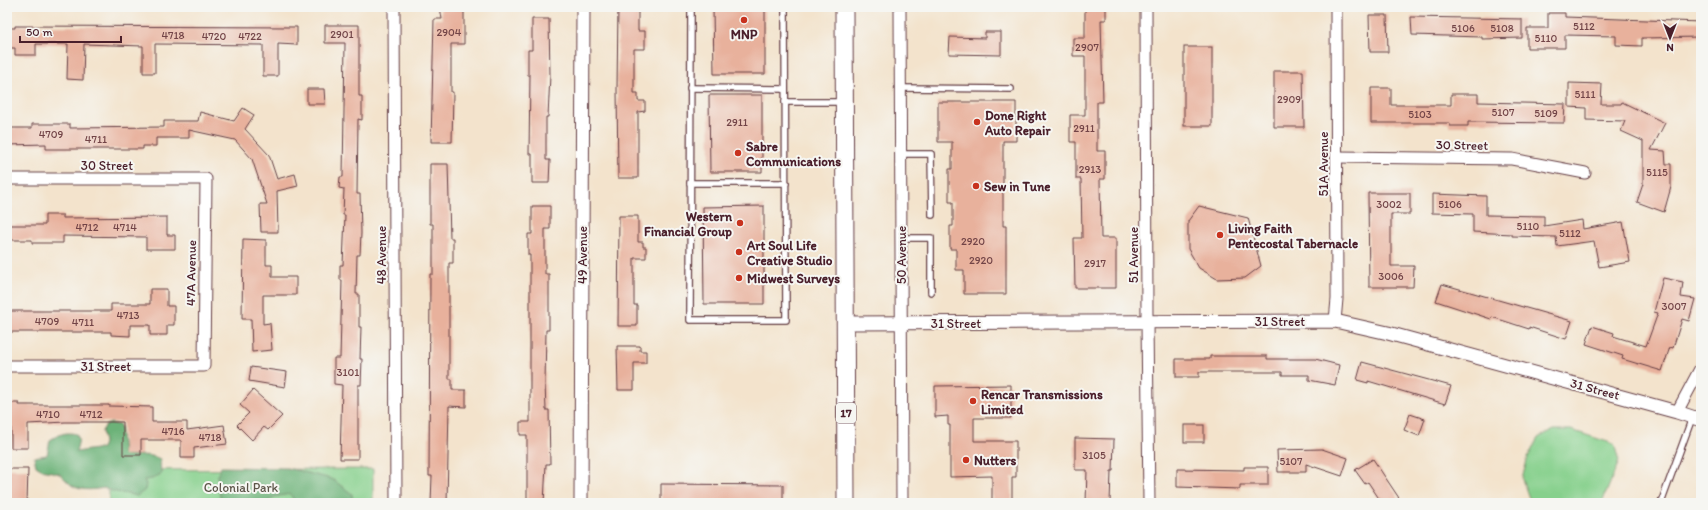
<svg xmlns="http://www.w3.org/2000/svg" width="1708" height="510" viewBox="0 0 1708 510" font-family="Itim,sans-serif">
	<rect width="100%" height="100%" fill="#f6f6f2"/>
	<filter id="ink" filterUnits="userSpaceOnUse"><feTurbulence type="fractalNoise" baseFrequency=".025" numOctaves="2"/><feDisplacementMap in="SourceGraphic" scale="8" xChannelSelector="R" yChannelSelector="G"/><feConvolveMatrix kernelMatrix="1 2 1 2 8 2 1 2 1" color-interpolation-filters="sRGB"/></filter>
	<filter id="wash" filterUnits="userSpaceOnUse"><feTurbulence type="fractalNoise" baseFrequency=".012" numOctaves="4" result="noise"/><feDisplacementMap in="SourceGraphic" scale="16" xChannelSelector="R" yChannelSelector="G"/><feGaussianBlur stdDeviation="0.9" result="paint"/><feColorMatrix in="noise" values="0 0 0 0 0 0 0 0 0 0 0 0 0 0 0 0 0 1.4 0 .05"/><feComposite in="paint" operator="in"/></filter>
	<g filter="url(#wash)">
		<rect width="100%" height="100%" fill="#f3e3cc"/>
		<!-- green -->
		<g fill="#86d08c" stroke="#68785c">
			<polygon points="1553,430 1571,430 1614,444 1619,461 1602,503 1534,503 1529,498 1522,479 1528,457 1538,438"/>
			<polygon points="373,469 373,503 109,503 109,470"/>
		</g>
		<!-- forest -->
		<g fill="#6cb278" stroke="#5b6852">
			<path d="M111,423L120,425L123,453L125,456C137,456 149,453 160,459L161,474L152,479L144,480L146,484L145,490L137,496C126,493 114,493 104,488C93,490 77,492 68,482C64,479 62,474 56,473C46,470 46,473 36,466L34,457L47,455L50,440C58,435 65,431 76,434L79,439L76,452L102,448L104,443L102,431L106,425Z"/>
			<polygon points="221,467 287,468 332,479 352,494 352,503 296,503 290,494 274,497 266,503 221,503 217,476"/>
		</g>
		<g id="blocks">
			<!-- building -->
			<g fill="#e8b19c">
				<polygon points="440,7 464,7 464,44 451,44 451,92 453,92 452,142 431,142 434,19 442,19"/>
				<polygon points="618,7 638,7 638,31 645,31 645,49 634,49 634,93 638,93 638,101 645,101 645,111 638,112 638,178 618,178 617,89"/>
				<polygon points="713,7 765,7 765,74 714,74"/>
				<polygon points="1085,7 1106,7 1106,20 1101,20 1103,102 1097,102 1097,151 1105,151 1105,179 1100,179 1101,238 1116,238 1116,288 1075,288 1074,238 1082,238 1081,179 1076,179 1076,142 1070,142 1070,115 1085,115 1085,56 1073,56 1073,38 1085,38"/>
				<polygon points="1548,13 1565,13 1565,17 1701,22 1701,37 1642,38 1642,46 1616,45 1616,36 1565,35 1565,48 1527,48 1527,28 1548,28"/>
				<polygon points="1369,15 1387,15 1388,52 1370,52"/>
				<polygon points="1411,17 1522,19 1522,38 1482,39 1482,37 1412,35"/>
				<polygon points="532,19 549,19 550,75 548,117 546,117 546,160 550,160 549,183 532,183 532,154 529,154 530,75 528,75 528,50 532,50"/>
				<polygon points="325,25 359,25 359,96 362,96 362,120 358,119 357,194 360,194 361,233 360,255 357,255 356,294 359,294 359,327 361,327 360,359 362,359 361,385 358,385 358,459 340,459 342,385 334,384 334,358 340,358 342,280 340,280 340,265 343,265 345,215 343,215 344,189 339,188 340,177 343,177 345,43 325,43"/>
				<polygon points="15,26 297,27 297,45 278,44 278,76 263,76 263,45 155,44 155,73 143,73 143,46 84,44 83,80 67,79 68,44 36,44 36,55 15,55 15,48 7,48 7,28 15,28"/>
				<polygon points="985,32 1001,32 1001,55 949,54 950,37 985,38"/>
				<rect x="1184" y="47" width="28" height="79"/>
				<polygon points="1274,71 1303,71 1304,127 1274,127"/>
				<polygon points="1569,83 1602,84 1601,104 1621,104 1622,102 1665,123 1651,150 1665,151 1666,164 1671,164 1671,187 1664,212 1637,202 1643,184 1643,141 1621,131 1625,121 1586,120 1586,108 1569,107"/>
				<polygon points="1371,88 1391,88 1391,105 1451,105 1451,94 1478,94 1478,102 1565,104 1564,123 1468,122 1468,126 1450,126 1450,123 1371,123"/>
				<polygon points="307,89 324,89 325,104 307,104"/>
				<polygon points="709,95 762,95 762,172 710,172"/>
				<polygon points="938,102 1016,102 1016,141 1003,141 1003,226 1006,226 1006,294 964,294 964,270 956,270 956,249 950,249 950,226 953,226 953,202 949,202 949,169 952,169 952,142 938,142"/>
				<polygon points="243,108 254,115 245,129 269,155 277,179 295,174 298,186 277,191 278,232 261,232 260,204 267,204 252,159 235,140 189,130 189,138 156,138 156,146 143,146 143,149 46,149 46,144 7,145 7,128 32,128 32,124 70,124 70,128 164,127 164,121 198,121 200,112 234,121"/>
				<polygon points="430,164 448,164 450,238 453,238 453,263 449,263 449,379 452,379 452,390 466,390 466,407 449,406 447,503 431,503 432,476 429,476 430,274 433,274 433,224 430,224"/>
				<polygon points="1368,193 1410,193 1410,214 1391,214 1391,266 1414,266 1413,287 1369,287"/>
				<polygon points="1432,194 1486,196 1486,215 1544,216 1544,226 1582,220 1583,229 1623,222 1630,262 1599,267 1594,241 1557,246 1556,237 1512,236 1512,234 1473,232 1473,214 1432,213"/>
				<polygon points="532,206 550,206 550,229 545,229 545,274 549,274 549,330 546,330 545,383 546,410 549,410 550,464 546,464 544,503 527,503 527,435 520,435 520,422 530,422 530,255 528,255 528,234 532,234"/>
				<polygon points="764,206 764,304 704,304 703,207"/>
				<polygon points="1199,206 1248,218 1261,266 1245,278 1217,279 1199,268 1188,249 1188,221"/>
				<polygon points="45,215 63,215 63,218 167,217 167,235 175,235 175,249 146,249 146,237 63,236 63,243 32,243 32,240 7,240 7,225 45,225"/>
				<polygon points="619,216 638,216 638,242 643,242 643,247 646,247 646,258 634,258 634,305 637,305 637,326 618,326"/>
				<polygon points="243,239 266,240 266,265 272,265 272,277 296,277 296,295 263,295 263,324 270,323 272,350 252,352 251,319 242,319"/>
				<polygon points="1663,278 1683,282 1681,297 1695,299 1689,321 1682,319 1673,348 1670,347 1662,371 1622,359 1623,356 1586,344 1592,326 1614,333 1613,336 1646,346 1658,313 1654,312"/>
				<polygon points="1442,284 1572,321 1566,339 1529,327 1529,329 1492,317 1491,319 1436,301"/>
				<polygon points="150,289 167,289 167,306 174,306 174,325 167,325 167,335 150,335 150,325 130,325 130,336 111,335 111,332 7,332 7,311 111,311 111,304 150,304"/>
				<polygon points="617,346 640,346 640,351 646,351 646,363 634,363 634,390 618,390"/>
				<polygon points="1210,356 1267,356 1267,359 1315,359 1339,365 1335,385 1309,380 1309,375 1282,375 1282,372 1199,372 1199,377 1176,377 1176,359 1210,359"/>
				<polygon points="1362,362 1451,386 1445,404 1368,381 1368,383 1357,380"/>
				<polygon points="251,367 287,372 285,387 249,381"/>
				<polygon points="1011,385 1011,418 974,418 974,441 1016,441 1016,477 1012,477 1012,503 992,503 992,476 950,477 950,425 948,425 948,416 935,417 935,386"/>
				<polygon points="253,390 282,416 268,430 264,427 252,440 237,425 249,413 240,405"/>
				<polygon points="7,403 19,403 19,405 109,405 109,406 152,407 152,422 187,422 187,430 224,425 227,444 194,448 194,458 181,458 181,440 141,440 141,455 123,455 123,422 65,422 28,424 28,448 11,448 11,423 7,423"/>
				<polygon points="1410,414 1425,419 1419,436 1404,430"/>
				<rect x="1184" y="425" width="20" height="17"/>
				<polygon points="1075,438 1114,439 1113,471 1111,471 1110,503 1086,503 1087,470 1075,470"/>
				<polygon points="1322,449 1348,458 1342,476 1306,464 1306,472 1278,472 1277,450"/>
				<polygon points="1373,459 1399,498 1392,503 1382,503 1368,482 1365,484 1355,470"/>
				<polygon points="1244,467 1268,467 1268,485 1240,485 1240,489 1177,487 1177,469 1244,470"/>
				<polygon points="7,469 28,469 27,503 7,503"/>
				<polygon points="661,484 783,485 783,503 661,503"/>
			</g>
		</g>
	</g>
	<g filter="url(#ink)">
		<use href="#blocks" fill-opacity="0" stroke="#633c43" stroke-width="1"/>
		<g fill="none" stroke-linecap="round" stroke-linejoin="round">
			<!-- service casing -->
			<g stroke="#633c43" stroke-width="8">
				<g id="service">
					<polyline points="691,7 690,320 786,320 785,7"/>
					<polyline points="690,88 785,89"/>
					<polyline points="900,88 1011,89"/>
					<polyline points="785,102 842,102"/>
					<polyline points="900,154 931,154 932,215"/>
					<polyline points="690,183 786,183"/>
					<polyline points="901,238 931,238 931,292"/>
					<polyline points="1661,503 1692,418"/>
				</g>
			</g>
			<!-- minor casing -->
			<g stroke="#633c43" stroke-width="13">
				<g id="minor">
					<polyline points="394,7 396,503"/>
					<polyline points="900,7 902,503"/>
					<polyline points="1146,7 1147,322 1149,503"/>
					<polyline points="1337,157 1512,159 1585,173"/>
					<polyline points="7,179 206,179 204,366 7,366"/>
					<polyline points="1335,321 1337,299 1336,7"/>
					<polyline points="1677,412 1701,367"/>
				</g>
			</g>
			<!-- tertiary casing -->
			<g stroke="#633c43" stroke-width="15">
				<g id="tertiary">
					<polyline points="846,323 1335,321 1388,333 1677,412 1701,420"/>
					<polyline points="581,503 583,7"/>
				</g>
			</g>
			<!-- primary casing -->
			<g stroke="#633c43" stroke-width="19">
				<polyline id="primary" points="844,7 846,503"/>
			</g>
			<!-- service -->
			<use href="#service" stroke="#fff" stroke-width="5.5"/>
			<!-- minor -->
			<use href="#minor" stroke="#fff" stroke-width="11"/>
			<!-- tertiary -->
			<use href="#tertiary" stroke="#fff" stroke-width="13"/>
			<!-- primary -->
			<use href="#primary" stroke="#fff" stroke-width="17"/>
		</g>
	</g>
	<!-- markers -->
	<g fill="#c8321e" stroke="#f6f6f2" stroke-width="1.5">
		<circle cx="744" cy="20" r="4"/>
		<circle cx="977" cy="122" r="4"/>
		<circle cx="738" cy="153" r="4"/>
		<circle cx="976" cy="186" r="4"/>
		<circle cx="740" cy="223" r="4"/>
		<circle cx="1220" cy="235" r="4"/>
		<circle cx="739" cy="252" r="4"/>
		<circle cx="739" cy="278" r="4"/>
		<circle cx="973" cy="401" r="4"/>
		<circle cx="966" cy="460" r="4"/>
	</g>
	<g text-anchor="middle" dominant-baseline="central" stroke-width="4" stroke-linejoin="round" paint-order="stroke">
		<!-- number labels -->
		<g font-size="11" fill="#724447">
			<text x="1584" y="26">5112</text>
			<text x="1463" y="28">5106</text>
			<text x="1502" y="28">5108</text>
			<text x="449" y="32">2904</text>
			<text x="342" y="34">2901</text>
			<text x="173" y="35">4718</text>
			<text x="214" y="36">4720</text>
			<text x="250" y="36">4722</text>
			<text x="1546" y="38">5110</text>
			<text x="1087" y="47">2907</text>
			<text x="1585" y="94">5111</text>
			<text x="1289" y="99">2909</text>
			<text x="1503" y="112">5107</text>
			<text x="1546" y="113">5109</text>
			<text x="1420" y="114">5103</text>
			<text x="737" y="122">2911</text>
			<text x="1084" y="128">2911</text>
			<text x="51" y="134">4709</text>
			<text x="96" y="139">4711</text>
			<text x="1090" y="169">2913</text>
			<text x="1657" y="172">5115</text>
			<text x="1389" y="204">3002</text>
			<text x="1450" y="204">5106</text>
			<text x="1528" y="226">5110</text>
			<text x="87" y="227">4712</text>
			<text x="125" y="227">4714</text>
			<text x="1570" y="233">5112</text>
			<text x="973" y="241">2920</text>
			<text x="981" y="260">2920</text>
			<text x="1095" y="263">2917</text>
			<text x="1391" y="276">3006</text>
			<text x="1674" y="306">3007</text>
			<text x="128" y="315">4713</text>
			<text x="47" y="321">4709</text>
			<text x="83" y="322">4711</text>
			<text x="348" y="372">3101</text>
			<text x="48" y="414">4710</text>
			<text x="91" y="414">4712</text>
			<text x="173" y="431">4716</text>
			<text x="210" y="437">4718</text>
			<text x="1094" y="455">3105</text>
			<text x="1291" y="461">5107</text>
		</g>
		<!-- shield labels -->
		<rect fill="#f6f6f2" stroke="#7e6067" stroke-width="1" x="836" y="403" width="20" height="20" rx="3"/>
		<g font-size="12" font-weight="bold" fill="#4a1f2b">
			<text x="846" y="413">17</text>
		</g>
		<!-- poi labels -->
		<g font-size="13" font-weight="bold" fill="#4a1f2b" stroke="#f6f6f2" text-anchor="start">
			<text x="744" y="34" text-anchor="middle">MNP</text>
			<text x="985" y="115">Done Right<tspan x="985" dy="15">Auto Repair</tspan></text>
			<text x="746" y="146">Sabre<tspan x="746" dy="15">Communications</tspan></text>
			<text x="984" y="186">Sew in Tune</text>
			<text x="732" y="216" text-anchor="end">Western<tspan x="732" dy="15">Financial Group</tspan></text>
			<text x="1228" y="228">Living Faith<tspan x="1228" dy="15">Pentecostal Tabernacle</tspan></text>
			<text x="747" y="245">Art Soul Life<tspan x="747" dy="15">Creative Studio</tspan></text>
			<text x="747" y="278">Midwest Surveys</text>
			<text x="981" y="394">Rencar Transmissions<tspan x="981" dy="15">Limited</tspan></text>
			<text x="974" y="460">Nutters</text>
		</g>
		<!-- street labels -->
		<g font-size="13" fill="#4a1f2b" stroke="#f6f6f2">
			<text transform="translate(1462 145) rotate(1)">30 Street</text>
			<text transform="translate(1323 164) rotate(-90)">51A Avenue</text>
			<text x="107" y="165">30 Street</text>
			<text transform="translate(381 255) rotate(-90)">48 Avenue</text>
			<text transform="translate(582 255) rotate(-90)">49 Avenue</text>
			<text transform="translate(901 255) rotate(-90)">50 Avenue</text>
			<text transform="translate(1133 255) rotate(-90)">51 Avenue</text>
			<text transform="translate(191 273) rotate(-89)">47A Avenue</text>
			<text x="1280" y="321">31 Street</text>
			<text x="956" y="323">31 Street</text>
			<text x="106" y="366">31 Street</text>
			<text transform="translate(1595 389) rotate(15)">31 Street</text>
		</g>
		<!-- park labels -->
		<g font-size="13" fill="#5c5448" stroke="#f6f6f2">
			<text x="241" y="487">Colonial Park</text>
		</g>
	</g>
	<!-- margin -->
	<rect width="1708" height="510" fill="none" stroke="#f6f6f2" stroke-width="24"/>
	<!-- north arrow -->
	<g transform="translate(1670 38) rotate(180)" stroke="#f6f6f2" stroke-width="3" paint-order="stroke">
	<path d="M0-3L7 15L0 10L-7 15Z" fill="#4a1f2b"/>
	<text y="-6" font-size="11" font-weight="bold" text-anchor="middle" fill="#4a1f2b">N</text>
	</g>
	<!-- scale -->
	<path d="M20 36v6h101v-6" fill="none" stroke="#4a1f2b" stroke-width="2"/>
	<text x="26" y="36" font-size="12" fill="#4a1f2b" stroke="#f6f6f2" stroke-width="3" paint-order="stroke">50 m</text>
</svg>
